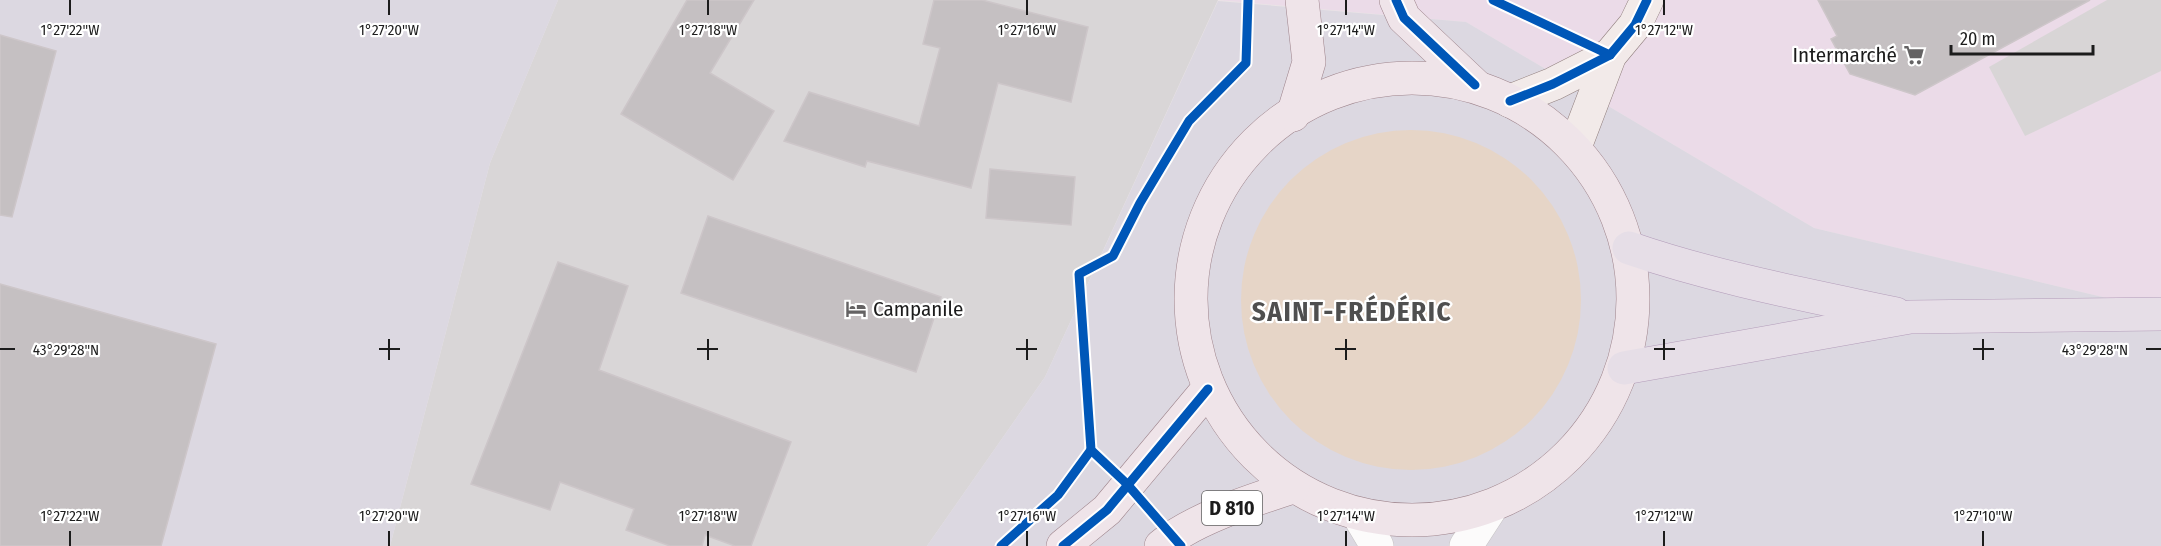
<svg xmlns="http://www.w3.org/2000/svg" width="2161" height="546" viewBox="0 0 2161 546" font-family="'Fira Sans Condensed',sans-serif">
	<rect width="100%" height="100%" fill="#eae4e6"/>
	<!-- residential -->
	<polygon fill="#d9d6d7" points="558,0 1218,0 1045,377 927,546 390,546 490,163"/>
	<!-- commercial -->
	<polygon fill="#ebdbe8" points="1218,0 2161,0 2161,311 1814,228 1466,22"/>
	<!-- industrial -->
	<g fill="#dcd8e1">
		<polygon points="0,0 558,0 490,163 390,546 0,546"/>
		<polygon points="1218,1 1466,22 1814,228 2161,311 2161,546 927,546 1045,377"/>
	</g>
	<!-- grass -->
	<circle fill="#e6d5c7" cx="1411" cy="300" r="170"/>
	<!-- parking -->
	<polygon fill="#d8d5d6" points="2107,0 2161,0 2161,71 2025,136 1989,67"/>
	<!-- building -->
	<g fill="#c5c0c2" stroke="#cdc6c9" stroke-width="1.5">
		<polygon points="687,0 754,0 710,73 774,111 733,180 621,114"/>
		<polygon points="934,0 982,0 1088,27 1071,102 998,83 971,188 867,161 865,167 784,141 809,92 919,126 940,48 923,44"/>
		<polygon points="1818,0 2090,0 1915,95 1850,74 1831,39 1837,36"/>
		<polygon points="0,35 56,51 12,217 0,215"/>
		<polygon points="990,169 1075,177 1071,225 986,218"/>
		<polygon points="708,216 941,297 916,372 681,293"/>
		<polygon points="558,262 628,286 599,370 791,442 751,546 735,546 705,535 702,546 670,546 626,530 634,509 560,482 550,510 471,484"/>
		<polygon points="0,284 216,344 161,546 0,546"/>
	</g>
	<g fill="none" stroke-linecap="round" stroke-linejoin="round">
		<!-- street casing -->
		<g stroke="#c6c3c4" stroke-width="34">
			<g id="street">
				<polyline points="1358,514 1377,546"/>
				<polyline points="1466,546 1492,506"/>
			</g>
		</g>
		<!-- secondary casing -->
		<g stroke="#92807f" stroke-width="34">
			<g id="secondary">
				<polyline points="1510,101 1553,84 1610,55"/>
				<polyline points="1575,147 1610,55 1635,25 1647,0"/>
			</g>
		</g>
		<!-- primary casing -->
		<g stroke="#9e848c" stroke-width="34">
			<g id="primary">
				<polyline points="1396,0 1404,18 1475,85"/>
				<circle cx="1412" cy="299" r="221"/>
				<polyline points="1293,115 1309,62 1302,0"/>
				<polyline points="1063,546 1107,510 1208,389"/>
				<path d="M1161,546C1193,519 1253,500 1293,487"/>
			</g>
		</g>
		<!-- highway casing -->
		<g stroke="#b39dba" stroke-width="34">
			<g id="highway">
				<path d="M1629,248C1716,278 1807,295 1896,314"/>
				<polyline points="1624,368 1910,317 2161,314"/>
			</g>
		</g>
		<!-- street -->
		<use href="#street" stroke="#fcfbfb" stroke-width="33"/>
		<!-- secondary -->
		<use href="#secondary" stroke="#f2eae9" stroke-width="33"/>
		<!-- primary -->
		<use href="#primary" stroke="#efe4e9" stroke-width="33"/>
		<!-- highway -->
		<use href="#highway" stroke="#e6dee7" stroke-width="33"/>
		<!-- cycleway casing -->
		<g stroke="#fff" stroke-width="13">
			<g id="cycleway">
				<polyline points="1396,0 1404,18 1475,85"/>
				<polyline points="1493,0 1610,55"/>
				<polyline points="1510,101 1553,84 1610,55 1635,25 1647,0"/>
				<polyline points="1001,546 1058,495 1091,450"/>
				<polyline points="1063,546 1107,510 1208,389"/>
				<polyline points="1181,546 1127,484 1091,450 1079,274 1113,256 1140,203 1189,121 1246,63 1248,0"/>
			</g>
		</g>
		<!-- cycleway -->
		<use href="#cycleway" stroke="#0057b8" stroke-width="9"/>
	</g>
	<!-- ticks -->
	<path fill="none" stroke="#1c1c1c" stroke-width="2" d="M70,0V15M389,0V15M708,0V15M1027,0V15M1346,0V15M1664,0V15M389,339V360M708,339V360M1027,339V360M1346,339V360M1664,339V360M1983,339V360M0,349H15M379,349H400M697,349H718M1016,349H1037M1335,349H1356M1654,349H1675M1973,349H1994M2146,349H2161M70,531V546M389,531V546M708,531V546M1027,531V546M1346,531V546M1664,531V546M1983,531V546"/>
	<!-- icons -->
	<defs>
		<g id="supermarket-bare" transform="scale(1.62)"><path d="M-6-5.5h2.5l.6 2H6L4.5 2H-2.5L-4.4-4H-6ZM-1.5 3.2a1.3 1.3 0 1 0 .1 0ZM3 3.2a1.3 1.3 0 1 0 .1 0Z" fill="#646263" stroke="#fff" stroke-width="2.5" paint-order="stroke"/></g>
		<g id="hotel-bare" transform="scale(1.62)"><path d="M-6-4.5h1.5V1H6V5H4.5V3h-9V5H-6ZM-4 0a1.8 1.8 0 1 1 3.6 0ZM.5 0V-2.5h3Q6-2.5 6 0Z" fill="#646263" stroke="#fff" stroke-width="2.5" paint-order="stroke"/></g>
	</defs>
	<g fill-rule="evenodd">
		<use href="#supermarket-bare" x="1914" y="55"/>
		<use href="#hotel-bare" x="856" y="309"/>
	</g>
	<g text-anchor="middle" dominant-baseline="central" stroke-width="4.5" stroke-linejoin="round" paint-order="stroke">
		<!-- shield labels -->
		<rect fill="#fff" stroke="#606060" stroke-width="1.5" x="1202" y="491" width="60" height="34" rx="4.5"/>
		<g font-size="20" font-weight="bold" fill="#1c1c1c">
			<text x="1232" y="508">D 810</text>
		</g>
		<!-- poi labels -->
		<g font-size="21" fill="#1c1c1c" stroke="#fff" text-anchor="end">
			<text x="1897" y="55">Intermarché</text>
			<text x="873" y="309" text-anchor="start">Campanile</text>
		</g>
		<!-- district labels -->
		<g font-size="27" font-weight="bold" letter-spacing="1.5" fill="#4f4f4f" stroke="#fff">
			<text x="1352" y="312">SAINT-FRÉDÉRIC</text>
		</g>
	</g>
	<g font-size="15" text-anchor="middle" fill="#1c1c1c" stroke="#fff" stroke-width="4.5" stroke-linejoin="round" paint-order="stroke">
		<text x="70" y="35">1°27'22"W</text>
		<text x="389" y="35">1°27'20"W</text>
		<text x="708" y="35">1°27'18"W</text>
		<text x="1027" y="35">1°27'16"W</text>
		<text x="1346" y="35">1°27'14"W</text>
		<text x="1664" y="35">1°27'12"W</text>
		<text x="66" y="355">43°29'28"N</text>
		<text x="2095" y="355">43°29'28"N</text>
		<text x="70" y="521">1°27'22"W</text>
		<text x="389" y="521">1°27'20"W</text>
		<text x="708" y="521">1°27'18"W</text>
		<text x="1027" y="521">1°27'16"W</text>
		<text x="1346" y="521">1°27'14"W</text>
		<text x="1664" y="521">1°27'12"W</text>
		<text x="1983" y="521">1°27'10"W</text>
	</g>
	<!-- scale -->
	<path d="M1951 45v9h142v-9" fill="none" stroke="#1c1c1c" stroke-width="3"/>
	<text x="1960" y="45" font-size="18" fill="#1c1c1c" stroke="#ffffff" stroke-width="4.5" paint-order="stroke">20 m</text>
</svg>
